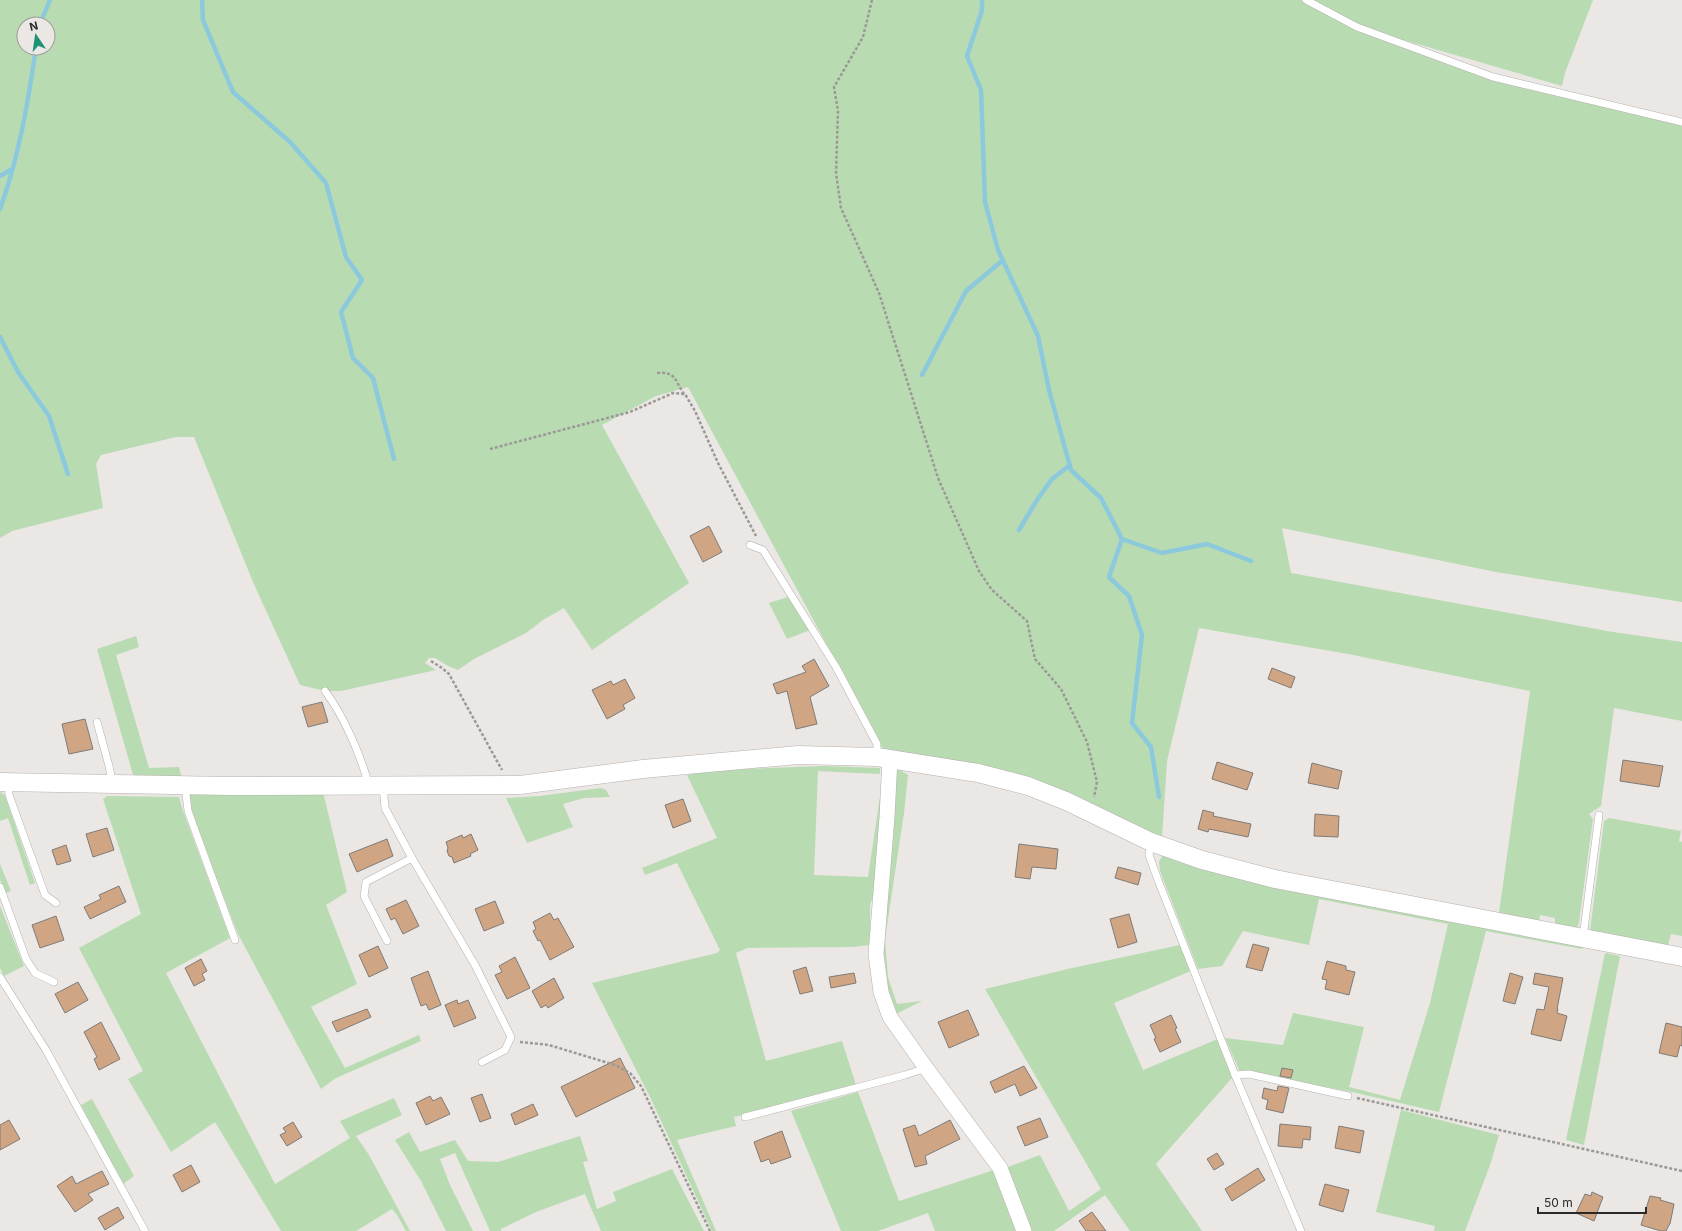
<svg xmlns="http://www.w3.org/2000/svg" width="1682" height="1231" viewBox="0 0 1682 1231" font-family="Inter,sans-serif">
	<rect width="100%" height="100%" fill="#eae7e4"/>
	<!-- green -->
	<g fill="#b9dbb2" fill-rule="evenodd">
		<path d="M0,0H1301L1351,28L1437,60L1518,86L1682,125V602L1496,572L1282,528L1291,573L1613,632L1682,642V721L1614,708L1601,806L1589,814L1593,819L1579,922L1577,929L1555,924V918L1540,915L1539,922L1499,913L1530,691L1348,654L1199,628L1167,761L1162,838L1104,811L884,751L688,387L656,396L602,425L689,583L592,650L564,608L543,620L526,633L474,659L458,670L448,666L435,658H429L425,663L436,670L341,691H325L300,685L253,582L194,437H176L101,455L96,464L103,508L12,531L0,538ZM24,24H48V48H24Z"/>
		<polygon points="1312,0 1593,0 1565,73 1562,86 1400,39 1359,24"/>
		<polygon points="788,597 810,630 787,639 769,603"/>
		<polygon points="136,636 139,647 116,655 149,768 179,767 182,779 134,778 97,649"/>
		<polygon points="824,766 880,768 880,774 818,771 814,875 868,877 881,790 881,827 876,888 870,905 870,945 853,947 747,948 736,953 766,1061 842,1041 856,1085 734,1117 736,1126 677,1140 716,1231 712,1231 650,1097 592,983 717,953 720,950 677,863 645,875 642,868 717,838 687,775 714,770"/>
		<polygon points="898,769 908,775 904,813 885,939 888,977 897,1004 922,1001 896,1014 890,998 881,956 884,911 893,841 896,773"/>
		<polygon points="601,788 606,790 610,797 584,798 563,804 573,827 527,843 506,798 539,796"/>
		<polygon points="0,792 5,795 35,883 30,885 8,818 0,821"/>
		<polygon points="323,792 347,892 326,905 357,984 311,1007 345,1068 419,1035 421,1041 336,1078 321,1089 238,934 198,831 189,800 190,793"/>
		<polygon points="107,796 179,797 182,808 230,938 166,973 275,1184 350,1138 340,1121 394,1098 402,1115 356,1136 369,1155 410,1231 406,1231 397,1215 392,1209 356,1231 281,1231 215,1122 171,1152 128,1079 143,1071 79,948 141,914 103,799"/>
		<polygon points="1609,818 1681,831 1679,841 1682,842 1682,936 1671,934 1668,945 1590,931 1604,821"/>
		<polygon points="1166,855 1585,943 1582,949 1486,931 1439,1112 1352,1092 1239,1070 1225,1038 1283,1045 1293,1013 1364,1027 1349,1087 1400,1100 1430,1003 1448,924 1319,899 1309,945 1243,931 1222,966 1198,969 1160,871 1159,862 1162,856"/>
		<polygon points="0,864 11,891 5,893 0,879"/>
		<polygon points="0,906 24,966 4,976 0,968"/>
		<polygon points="1180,945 1191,971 1114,1003 1143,1070 1218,1039 1232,1078 1156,1164 1202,1231 1130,1231 1105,1195 1054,1231 1029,1231 1005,1168 1040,1155 1069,1211 1101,1189 985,989 1072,968"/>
		<polygon points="1605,953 1620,956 1584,1145 1566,1140"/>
		<polygon points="858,1092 899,1201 994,1170 1018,1231 935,1231 928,1213 878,1231 841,1231 791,1111"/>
		<polygon points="92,1099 134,1176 123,1184 81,1105"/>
		<polygon points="1401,1110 1499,1135 1490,1165 1465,1231 1434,1231 1435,1226 1376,1212"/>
		<polygon points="409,1132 420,1152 455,1140 468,1161 498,1162 580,1136 588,1161 583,1162 597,1209 616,1201 613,1192 672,1169 704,1231 601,1231 585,1194 536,1212 501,1229 501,1231 490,1231 455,1153 440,1159 450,1185 473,1231 446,1231 421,1181 395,1140"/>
	</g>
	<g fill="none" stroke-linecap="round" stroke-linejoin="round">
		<!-- stream -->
		<g stroke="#8cc9dc" stroke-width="4.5">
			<polyline points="202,0 203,20 233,92 290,142 326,183 346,257 362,280 341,312 353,358 373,378 394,459"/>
			<polyline points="982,0 982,10 967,56 981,90 985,202 998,250 1038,336 1049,390 1071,470 1101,498 1122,539 1109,577 1129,596 1142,635 1132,723 1151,747 1159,797"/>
			<polyline points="40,24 50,0"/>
			<polyline points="0,176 12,169"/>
			<path d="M0,209C19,157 28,102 36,48"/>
			<polyline points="0,337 18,372 49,416 68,474"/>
			<polyline points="922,375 966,291 1003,260"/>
			<polyline points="1019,530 1037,500 1052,479 1070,465"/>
			<polyline points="1122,539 1162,553 1207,544 1251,561"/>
		</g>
	</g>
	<!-- building -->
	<g fill="#cfa584" stroke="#7e7b78">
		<polygon points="709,526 722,552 703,562 690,536"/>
		<polygon points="814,659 829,686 810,697 817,724 796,729 787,691 777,694 773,684 806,672 802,666"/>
		<polygon points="1272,668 1295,677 1291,688 1268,679"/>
		<polygon points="625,679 635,698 623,705 625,709 607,719 592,690 611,681 613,685"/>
		<polygon points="322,702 328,722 308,727 302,707"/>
		<polygon points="85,719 93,749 69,754 62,724"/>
		<polygon points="1623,760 1663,766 1659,787 1620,781"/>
		<polygon points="1217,762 1253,773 1247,790 1212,779"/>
		<polygon points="1312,763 1342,771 1338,789 1308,783"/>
		<polygon points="683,799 691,821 673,828 665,805"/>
		<polygon points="1203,810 1214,813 1213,816 1251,824 1248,837 1209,829 1208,832 1198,829"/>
		<polygon points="1315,814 1339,816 1338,837 1314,836"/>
		<polygon points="107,828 114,850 93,857 86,834"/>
		<polygon points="471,834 478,850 470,854 471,856 454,863 452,857 449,856 447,851 448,848 446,842 462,835 463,838"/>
		<polygon points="387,839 393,856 357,872 349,854"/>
		<polygon points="1019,844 1058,849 1056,869 1032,867 1030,879 1015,877"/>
		<polygon points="66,845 71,861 57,865 52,850"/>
		<polygon points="1118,867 1141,873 1138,885 1115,878"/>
		<polygon points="119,886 126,902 90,919 84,907 101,899 99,895"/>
		<polygon points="406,900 419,926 403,934 395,918 391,920 386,909"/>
		<polygon points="495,901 504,923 484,931 475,909"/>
		<polygon points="550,913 554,920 558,918 574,947 550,960 540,940 538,941 533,931 536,929 533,922"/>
		<polygon points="1129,914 1137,942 1118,948 1110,919"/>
		<polygon points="56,916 64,940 40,948 32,925"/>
		<polygon points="1253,944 1269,948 1262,971 1246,967"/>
		<polygon points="378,946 388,968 369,977 359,955"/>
		<polygon points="515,957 530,988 507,999 495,975 502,972 499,966"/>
		<polygon points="201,959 207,971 202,974 205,980 194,986 185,968"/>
		<polygon points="1327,961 1346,966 1346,970 1355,972 1349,995 1325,989 1327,980 1322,979"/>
		<polygon points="806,967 813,991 800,994 793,971"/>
		<polygon points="428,971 441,1005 429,1010 426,1004 421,1006 411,978"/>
		<polygon points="854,973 856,983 831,988 829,977"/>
		<polygon points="1510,973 1523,977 1515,1004 1503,1001"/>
		<polygon points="1535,973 1563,978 1557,1009 1558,1009 1557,1013 1567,1016 1561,1041 1531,1034 1537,1009 1544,1010 1549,987 1533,984"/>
		<polygon points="554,978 564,998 548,1008 546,1005 541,1008 532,991"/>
		<polygon points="78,982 88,1000 65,1013 55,994"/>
		<polygon points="457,1000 458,1004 468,1000 476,1018 454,1027 445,1005"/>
		<polygon points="367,1009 371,1017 337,1032 332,1022"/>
		<polygon points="968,1010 979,1035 949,1048 938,1022"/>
		<polygon points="1171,1015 1177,1028 1175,1029 1181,1042 1160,1052 1154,1039 1156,1038 1150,1025"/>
		<polygon points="101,1022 120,1059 99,1070 94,1059 97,1057 84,1032"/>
		<polygon points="1666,1023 1682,1027 1682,1046 1680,1045 1677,1057 1659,1053"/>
		<polygon points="620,1058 635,1088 576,1117 561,1087"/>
		<polygon points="1024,1066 1037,1088 1020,1096 1015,1084 995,1093 990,1082"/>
		<polygon points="1282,1068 1293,1070 1291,1078 1280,1076"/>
		<polygon points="1278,1086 1289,1088 1283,1113 1266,1109 1268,1100 1262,1098 1264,1088 1277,1091"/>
		<polygon points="482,1094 491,1118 480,1122 471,1098"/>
		<polygon points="430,1096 433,1101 441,1097 450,1114 426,1125 416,1103"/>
		<polygon points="533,1104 538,1115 515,1125 511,1114"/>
		<polygon points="1040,1118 1048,1137 1025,1146 1017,1127"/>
		<polygon points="9,1120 20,1139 0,1150 0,1125"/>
		<polygon points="950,1120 960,1139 925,1156 927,1164 915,1167 903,1129 915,1125 919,1136"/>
		<polygon points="293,1122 302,1137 287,1146 280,1135 286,1132 283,1128"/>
		<polygon points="1280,1124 1311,1127 1310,1140 1303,1139 1302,1148 1278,1146"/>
		<polygon points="1339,1126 1364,1131 1360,1153 1335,1148"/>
		<polygon points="782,1131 791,1157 771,1164 769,1159 761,1162 754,1142"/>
		<polygon points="1217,1153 1224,1164 1214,1170 1207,1159"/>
		<polygon points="191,1165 200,1182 182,1192 173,1175"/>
		<polygon points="1258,1168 1265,1180 1232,1201 1225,1189"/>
		<polygon points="102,1171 109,1184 88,1194 93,1200 75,1212 57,1186 72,1176 76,1184"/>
		<polygon points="1325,1184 1349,1190 1343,1212 1319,1205"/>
		<polygon points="1592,1192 1603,1197 1594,1221 1576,1213 1585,1194 1591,1196"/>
		<polygon points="1650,1196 1661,1198 1660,1200 1674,1204 1670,1224 1669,1225 1666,1231 1661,1231 1641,1225"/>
		<polygon points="118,1207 124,1218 105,1230 98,1218"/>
		<polygon points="1092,1212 1106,1231 1086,1231 1079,1221"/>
	</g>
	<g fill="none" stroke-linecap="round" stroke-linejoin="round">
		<!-- service casing -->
		<g stroke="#b4b0ad" stroke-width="8">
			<g id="service">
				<polyline points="1306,0 1357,27 1493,77 1682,122"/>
				<polyline points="750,545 763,550 836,667 877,744 877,757"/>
				<path d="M325,691C344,716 361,756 369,786"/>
				<polyline points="97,722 109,766 113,785"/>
				<polyline points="8,782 9,795 45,895 56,903"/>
				<polyline points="185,785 188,811 235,940"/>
				<polyline points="383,786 385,808 412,858 475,965 511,1037 505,1050 482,1062"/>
				<polyline points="1151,843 1149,855 1158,880 1235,1075 1301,1231"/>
				<polyline points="0,887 26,959 35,973 54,982"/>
				<polyline points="1583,937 1599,815"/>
				<polyline points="387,941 364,896 366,882 412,858"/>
				<polyline points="0,977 46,1050 145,1231"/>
				<polyline points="1235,1075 1249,1074 1348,1096"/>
				<polyline points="745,1117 905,1075 926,1068"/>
			</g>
		</g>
		<!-- minor casing -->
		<g stroke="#b4b0ad" stroke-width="16">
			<polyline id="minor" points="890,759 887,817 876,954 881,992 890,1017 926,1068 1000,1168 1024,1231"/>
		</g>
		<!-- tertiary casing -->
		<g stroke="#b4b0ad" stroke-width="19">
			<polyline id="tertiary" points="0,782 230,786 520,785 643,769 798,755 877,757 978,773 1028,786 1066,801 1151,842 1202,860 1275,879 1682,957"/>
		</g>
		<!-- path -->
		<g stroke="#9b9996" stroke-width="2.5" stroke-dasharray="3 2" stroke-linecap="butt">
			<polyline points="872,0 863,37 834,87 838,111 836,173 841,208 879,293 938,478 979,571 992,590 1027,621 1035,659 1061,689 1087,742 1097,782 1094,797"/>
			<path d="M657,373C676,371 675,381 684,394"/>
			<polyline points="490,449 630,412 673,393 685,394 695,411 718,463 756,536"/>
			<polyline points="431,661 442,668 449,674 502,770"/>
			<polyline points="520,1042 549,1045 615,1065 630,1073 641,1086 710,1231"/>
			<polyline points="1357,1098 1682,1171"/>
		</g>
		<!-- service -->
		<use href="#service" stroke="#fff" stroke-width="7"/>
		<!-- minor -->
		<use href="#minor" stroke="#fff" stroke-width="15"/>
		<!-- tertiary -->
		<use href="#tertiary" stroke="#fff" stroke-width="18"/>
	</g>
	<!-- north arrow -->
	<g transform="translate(36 36) rotate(347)"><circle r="19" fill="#eae7e4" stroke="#9e9b99"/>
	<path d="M0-3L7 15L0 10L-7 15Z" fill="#1c9377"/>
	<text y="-6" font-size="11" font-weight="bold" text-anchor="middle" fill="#2b2a28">N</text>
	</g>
	<!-- scale -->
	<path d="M1538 1207v6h108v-6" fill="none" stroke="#2b2a28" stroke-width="2"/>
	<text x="1544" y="1207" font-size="12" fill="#2b2a28" stroke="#eae7e4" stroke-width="3" paint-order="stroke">50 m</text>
</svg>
